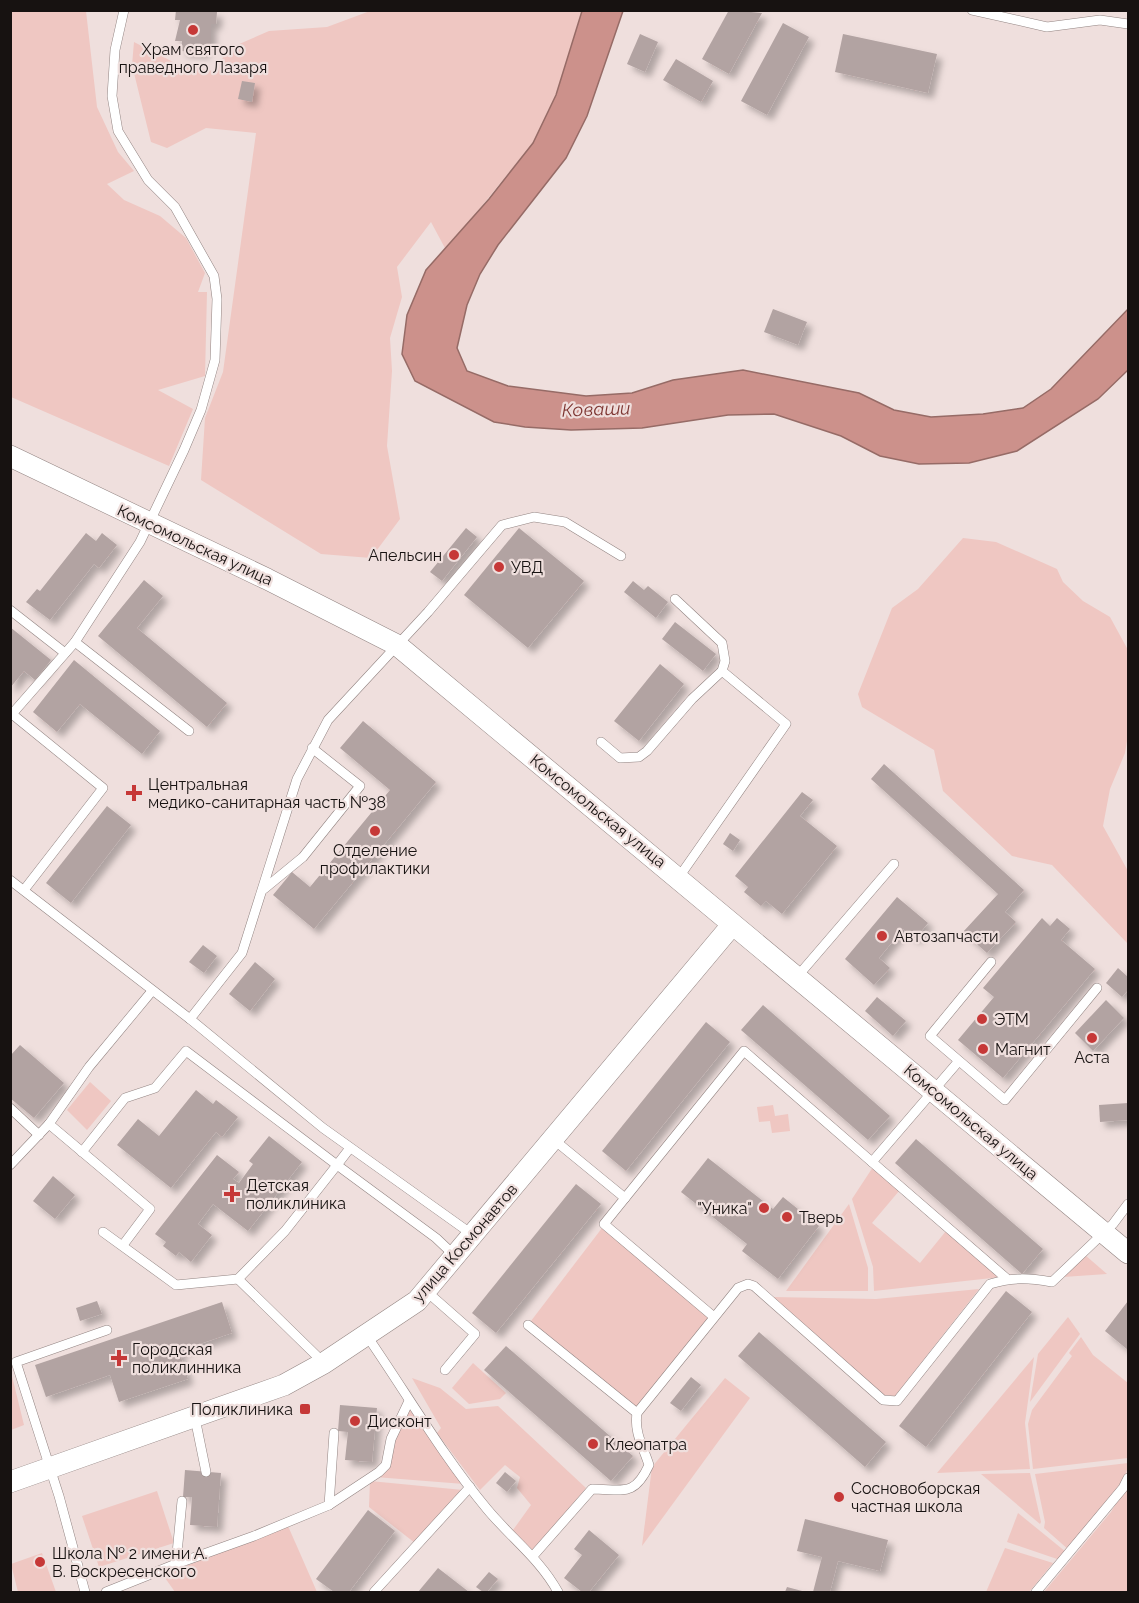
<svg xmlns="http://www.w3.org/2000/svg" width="1139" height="1603" viewBox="0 0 1139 1603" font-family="Raleway,sans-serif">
	<defs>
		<filter id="shadow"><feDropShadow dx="5.5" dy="5.5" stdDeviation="3" flood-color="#0004"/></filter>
	</defs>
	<rect width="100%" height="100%" fill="#efdfdd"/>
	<!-- green -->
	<g fill="#efc7c2">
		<polygon points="10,11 86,11 97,107 118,152 134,171 107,184 124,200 160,216 186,238 205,273 198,292 207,292 205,376 158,390 193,409 169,466 11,397"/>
		<polygon points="370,11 582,11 556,95 533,143 446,250 431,222 397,267 402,297 390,338 392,371 387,446 400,519 371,558 321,554 201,480 205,418 223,372 256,133 206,128 167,148 151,142 132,65 134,42 179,65 213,71 230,48 269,31 327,27"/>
		<polygon points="963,538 996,542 1057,569 1063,582 1083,601 1110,617 1128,650 1128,735 1125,753 1110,789 1103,826 1128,871 1128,944 1052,865 1012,856 943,791 934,750 862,707 858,694 892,608 918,589"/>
		<polygon points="90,1082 111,1101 87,1130 67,1110"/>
		<polygon points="773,1105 775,1116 788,1114 790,1131 772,1133 770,1121 759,1122 757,1107"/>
		<polygon points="873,1167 899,1191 872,1223 920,1263 946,1231 1001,1277 874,1291 873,1267 852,1199"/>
		<polygon points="849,1204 868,1268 868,1291 786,1291"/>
		<polygon points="602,1228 710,1317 637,1408 531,1321"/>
		<polygon points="1085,1255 1107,1274 1063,1277"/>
		<polygon points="979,1289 895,1396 884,1395 773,1297 876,1299"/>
		<polygon points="1068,1317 1080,1334 1030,1402 1038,1354"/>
		<polygon points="1081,1337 1093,1355 1128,1383 1128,1458 1033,1469 1028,1424 1032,1410 1072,1356 1069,1353"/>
		<polygon points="1034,1357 1025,1423 1030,1469 937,1473"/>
		<polygon points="473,1363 506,1393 500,1399 469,1404 452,1388"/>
		<polygon points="10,1368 24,1425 11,1430 10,1430"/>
		<polygon points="412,1378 440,1388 466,1409 498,1406 586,1488 533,1551 513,1530 531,1505 517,1488 520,1477 505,1465 480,1490 437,1433 441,1428"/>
		<polygon points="725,1378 750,1398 642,1546 652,1467"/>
		<polygon points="410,1407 434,1445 464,1484 375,1477"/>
		<path d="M1128,1463C1128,1487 1085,1530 1069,1550L1044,1528L1045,1522L1035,1474Z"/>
		<polygon points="1030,1473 1041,1522 1040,1524 981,1474"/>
		<polygon points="370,1481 463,1490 415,1543 369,1507"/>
		<polygon points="1128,1484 1128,1592 1044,1592 1111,1512"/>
		<polygon points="157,1491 174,1543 99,1567 82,1516"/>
		<polygon points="1018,1513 1066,1552 1060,1560 1007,1542"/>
		<polygon points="288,1526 317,1592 175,1592 163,1575"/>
		<polygon points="1005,1548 1053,1563 1029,1592 986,1592"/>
		<polygon points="42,1553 56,1592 18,1592 11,1564"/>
	</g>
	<!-- water -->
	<polygon fill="#cc918b" stroke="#966b66" stroke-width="1.5" points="582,11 623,11 587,116 566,158 498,245 480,274 467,305 457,348 467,371 508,386 586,396 632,393 673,380 743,370 859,393 894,410 931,417 983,414 1023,408 1051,389 1128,309 1128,370 1098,399 1017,451 969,463 919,464 880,456 841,436 774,414 728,415 642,428 571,430 525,427 494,422 415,381 402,354 407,315 426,270 489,199 533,143 556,95"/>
	<!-- building -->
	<g fill="#b2a3a2" filter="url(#shadow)">
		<polygon points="176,10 217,12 216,24 211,24 211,45 205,44 204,53 181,51 182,41 175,41 180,20 175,20"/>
		<polygon points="729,10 762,13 729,74 702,59"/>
		<polygon points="783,23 809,37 767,115 741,101"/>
		<polygon points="640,34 658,42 645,72 627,64"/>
		<polygon points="843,34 937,54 928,93 835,72"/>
		<polygon points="676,59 713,81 701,102 663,80"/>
		<polygon points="242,81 255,83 252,102 238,99"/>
		<polygon points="773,309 807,322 798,345 764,332"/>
		<polygon points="466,528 477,537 442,581 430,572"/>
		<polygon points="519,528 584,581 528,648 464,595"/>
		<polygon points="86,533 96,541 102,533 117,545 99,568 94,564 50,620 26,602 37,589 40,591"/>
		<polygon points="144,580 163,596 137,628 227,703 207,727 98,636"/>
		<polygon points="633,581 644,590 648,586 668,602 656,618 624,592"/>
		<polygon points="675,622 716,654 703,671 662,639"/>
		<polygon points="10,627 51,660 35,680 24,671 10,688"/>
		<polygon points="74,660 160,731 142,754 80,704 57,732 33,712"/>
		<polygon points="660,664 684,684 639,741 614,721"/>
		<polygon points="363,721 436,782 314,929 273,895 292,872 310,887 390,790 340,748"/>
		<polygon points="884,764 1024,890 1005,912 1016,922 987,953 963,932 998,894 871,779"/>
		<polygon points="802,792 813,800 800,816 837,846 782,914 766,901 761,906 744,892 748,887 735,876"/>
		<polygon points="107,806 131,825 71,903 46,883"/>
		<polygon points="730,833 740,840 733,851 723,844"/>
		<polygon points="897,897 928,923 915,939 903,929 879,958 890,968 874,985 845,959"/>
		<polygon points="1042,918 1050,926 1057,918 1070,929 1061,940 1095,969 1003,1078 958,1040 994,997 983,988"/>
		<polygon points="203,945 217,956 204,973 189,962"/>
		<polygon points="255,962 275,979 250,1011 229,994"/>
		<polygon points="1118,968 1128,977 1128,990 1122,997 1106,983"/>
		<polygon points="877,997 906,1021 893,1036 865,1011"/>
		<polygon points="1106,1000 1124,1018 1093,1051 1075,1033"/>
		<polygon points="763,1005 890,1116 868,1140 741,1030"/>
		<polygon points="706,1022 730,1042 626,1171 602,1151"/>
		<polygon points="20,1045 64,1083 34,1118 10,1098 10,1056"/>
		<polygon points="196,1090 213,1104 216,1100 238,1117 222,1137 216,1132 171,1188 117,1145 138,1119 159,1136"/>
		<polygon points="1128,1103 1128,1120 1100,1122 1099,1105"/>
		<polygon points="269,1136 302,1162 248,1231 213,1204 198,1224 212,1235 191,1262 179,1252 176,1256 163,1246 166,1242 155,1234 217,1155 239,1172 233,1179 239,1183 253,1164 249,1161"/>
		<polygon points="916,1139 1043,1249 1022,1274 895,1163"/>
		<polygon points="708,1158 773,1209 783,1197 819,1226 778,1279 742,1251 747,1244 681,1192"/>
		<polygon points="53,1176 75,1195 55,1219 33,1201"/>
		<polygon points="576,1184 601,1204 496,1333 472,1313"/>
		<polygon points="1006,1291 1032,1312 926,1447 899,1426"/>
		<polygon points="97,1301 102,1314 80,1321 76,1308"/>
		<polygon points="1128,1301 1128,1350 1105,1331"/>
		<polygon points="222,1302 232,1333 179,1351 188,1379 119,1402 110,1375 46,1397 35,1365"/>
		<polygon points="759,1332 886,1442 865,1467 738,1356"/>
		<polygon points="506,1346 633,1456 611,1481 484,1370"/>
		<polygon points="691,1377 701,1385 681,1411 670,1403"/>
		<polygon points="340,1405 377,1408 372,1462 345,1460 348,1432 338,1431"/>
		<polygon points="185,1470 221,1473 217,1527 190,1525 192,1497 183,1497"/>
		<polygon points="505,1472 516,1481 507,1492 496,1483"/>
		<polygon points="368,1510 395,1531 349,1592 334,1592 316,1579"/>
		<polygon points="805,1519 888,1540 880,1571 838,1561 830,1592 813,1592 822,1557 797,1551"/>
		<polygon points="589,1530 619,1555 589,1592 582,1592 564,1578 582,1555 574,1549"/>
		<polygon points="438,1568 469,1592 418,1592"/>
		<polygon points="489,1572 498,1579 487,1592 483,1592 476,1587"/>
		<polygon points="787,1587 806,1592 785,1592"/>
	</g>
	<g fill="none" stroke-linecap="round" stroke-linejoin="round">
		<!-- service casing -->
		<g stroke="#928482" stroke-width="10">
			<g id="service">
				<polyline points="972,10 1047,27 1100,20 1128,24"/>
				<polyline points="10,610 65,653"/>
				<polyline points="75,642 189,731"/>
				<polyline points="601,742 620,758 639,757 647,751 692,699 722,671 725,661 722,643 675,599"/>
				<polyline points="679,877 786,724 722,671"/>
				<polyline points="10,880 190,1019 323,1128 473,1235"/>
				<polyline points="264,889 303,857 360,786 312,748"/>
				<polyline points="24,890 103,788 12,714 75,642 140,542 184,450 201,410 215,360 217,299 214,276 175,207 148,180 118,131 112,96 115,50 124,10"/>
				<polyline points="991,962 930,1036 1005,1100 1097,988"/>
				<polyline points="796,978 894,864"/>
				<polyline points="190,1019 242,953 297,779 328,720 428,612 502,525 534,517 565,522 621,556"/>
				<polyline points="958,1062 872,1162 1006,1278"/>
				<polyline points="10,1108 39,1135"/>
				<polyline points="49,1124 150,1209 123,1245"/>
				<polyline points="553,1139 625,1198 604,1224 714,1317"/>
				<polyline points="82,1152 125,1098 155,1088 186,1051 337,1165 350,1148"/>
				<polyline points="10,1165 49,1124 89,1067 152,991"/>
				<polyline points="625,1198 744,1051 872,1162"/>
				<polyline points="103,1232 176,1285 238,1279 285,1231 337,1165 436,1238 455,1256"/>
				<polyline points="238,1279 324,1363"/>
				<polyline points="426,1291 475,1334 445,1370"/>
				<polyline points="528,1325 637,1413"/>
				<path d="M367,1336C407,1394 442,1455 487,1509C511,1538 540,1559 558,1592"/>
				<polyline points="195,1418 206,1472"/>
				<polyline points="329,1505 334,1433"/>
				<path d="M533,1556L592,1489C622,1489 634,1498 649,1465C643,1446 634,1433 637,1413L738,1288L748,1284L754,1286L883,1400L897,1401L990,1284C1012,1277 1029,1278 1052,1282L1113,1224L1128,1204"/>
				<polyline points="176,1564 182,1501"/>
				<polyline points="85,1592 59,1496 16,1362 107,1330"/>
				<polyline points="106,1592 176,1564 254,1536 329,1505 379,1472 386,1465 391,1439 409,1401"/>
				<polyline points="374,1592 470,1487"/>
				<polyline points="1036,1592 1123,1488 1128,1478"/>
			</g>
		</g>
		<!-- tertiary casing -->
		<g stroke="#928482" stroke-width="22">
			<g id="tertiary">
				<polyline points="10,456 267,579 397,645 1128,1253"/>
				<polyline points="10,1482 284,1385 324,1363 417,1301 732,925"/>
			</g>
		</g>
		<!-- service -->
		<use href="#service" stroke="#fff" stroke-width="9"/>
		<!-- tertiary -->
		<use href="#tertiary" stroke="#fff" stroke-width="21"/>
	</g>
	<!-- markers -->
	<g fill="#c63837" stroke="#efdfdd" stroke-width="2">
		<circle cx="193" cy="30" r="6"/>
		<circle cx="454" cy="555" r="6"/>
		<circle cx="499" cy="567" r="6"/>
		<path d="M131 784h6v6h6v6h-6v6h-6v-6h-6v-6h6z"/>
		<circle cx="375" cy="831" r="6"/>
		<circle cx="882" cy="936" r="6"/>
		<circle cx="982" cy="1019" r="6"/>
		<circle cx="1092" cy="1038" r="6"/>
		<circle cx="983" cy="1049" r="6"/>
		<path d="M229 1185h6v6h6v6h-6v6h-6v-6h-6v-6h6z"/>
		<circle cx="764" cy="1208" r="6"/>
		<circle cx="787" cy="1217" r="6"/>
		<path d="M116 1349h6v6h6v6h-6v6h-6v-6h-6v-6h6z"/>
		<rect x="299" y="1403" width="12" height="12" rx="3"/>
		<circle cx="355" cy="1421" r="6"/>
		<circle cx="593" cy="1444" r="6"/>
		<circle cx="839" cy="1497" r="6"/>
		<circle cx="40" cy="1562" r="6"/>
	</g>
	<g text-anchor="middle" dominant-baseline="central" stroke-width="4.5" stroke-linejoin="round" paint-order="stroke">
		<!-- poi labels -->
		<g font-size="16" fill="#171211" stroke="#efdfdd" text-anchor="start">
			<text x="193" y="49" text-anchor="middle">Храм святого<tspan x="193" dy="18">праведного Лазаря</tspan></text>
			<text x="442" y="555" text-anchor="end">Апельсин</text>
			<text x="511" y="567">УВД</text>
			<text x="148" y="784">Центральная<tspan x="148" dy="18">медико-санитарная часть №38</tspan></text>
			<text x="375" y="850" text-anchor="middle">Отделение<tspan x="375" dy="18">профилактики</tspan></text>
			<text x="894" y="936">Автозапчасти</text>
			<text x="994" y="1019">ЭТМ</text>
			<text x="995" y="1049">Магнит</text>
			<text x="1092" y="1057" text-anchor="middle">Аста</text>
			<text x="246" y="1185">Детская<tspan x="246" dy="18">поликлиника</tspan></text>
			<text x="752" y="1208" text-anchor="end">"Уника"</text>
			<text x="799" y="1217">Тверь</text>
			<text x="132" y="1349">Городская<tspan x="132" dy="18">поликлинника</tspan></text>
			<text x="293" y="1409" text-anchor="end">Поликлиника</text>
			<text x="367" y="1421">Дисконт</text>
			<text x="605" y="1444">Клеопатра</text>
			<text x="851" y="1488">Сосновоборская<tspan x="851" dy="18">частная школа</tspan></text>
			<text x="52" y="1553">Школа № 2 имени А.<tspan x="52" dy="18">В. Воскресенского</tspan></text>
		</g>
		<!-- street labels -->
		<g font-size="16" fill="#171211" stroke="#efdfdd">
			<text transform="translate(195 545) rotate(25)">Комсомольская улица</text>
			<text transform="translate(598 811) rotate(39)">Комсомольская улица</text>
			<text transform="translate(971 1122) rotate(40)">Комсомольская улица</text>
			<text transform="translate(465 1243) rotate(-49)">улица Космонавтов</text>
		</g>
		<!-- water labels -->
		<g font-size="18" font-style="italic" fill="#7d3531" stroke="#efdfdd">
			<text transform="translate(596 409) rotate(-2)">Коваши</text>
		</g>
	</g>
	<!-- border -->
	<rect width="1139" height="1603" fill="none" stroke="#171211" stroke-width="24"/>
</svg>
